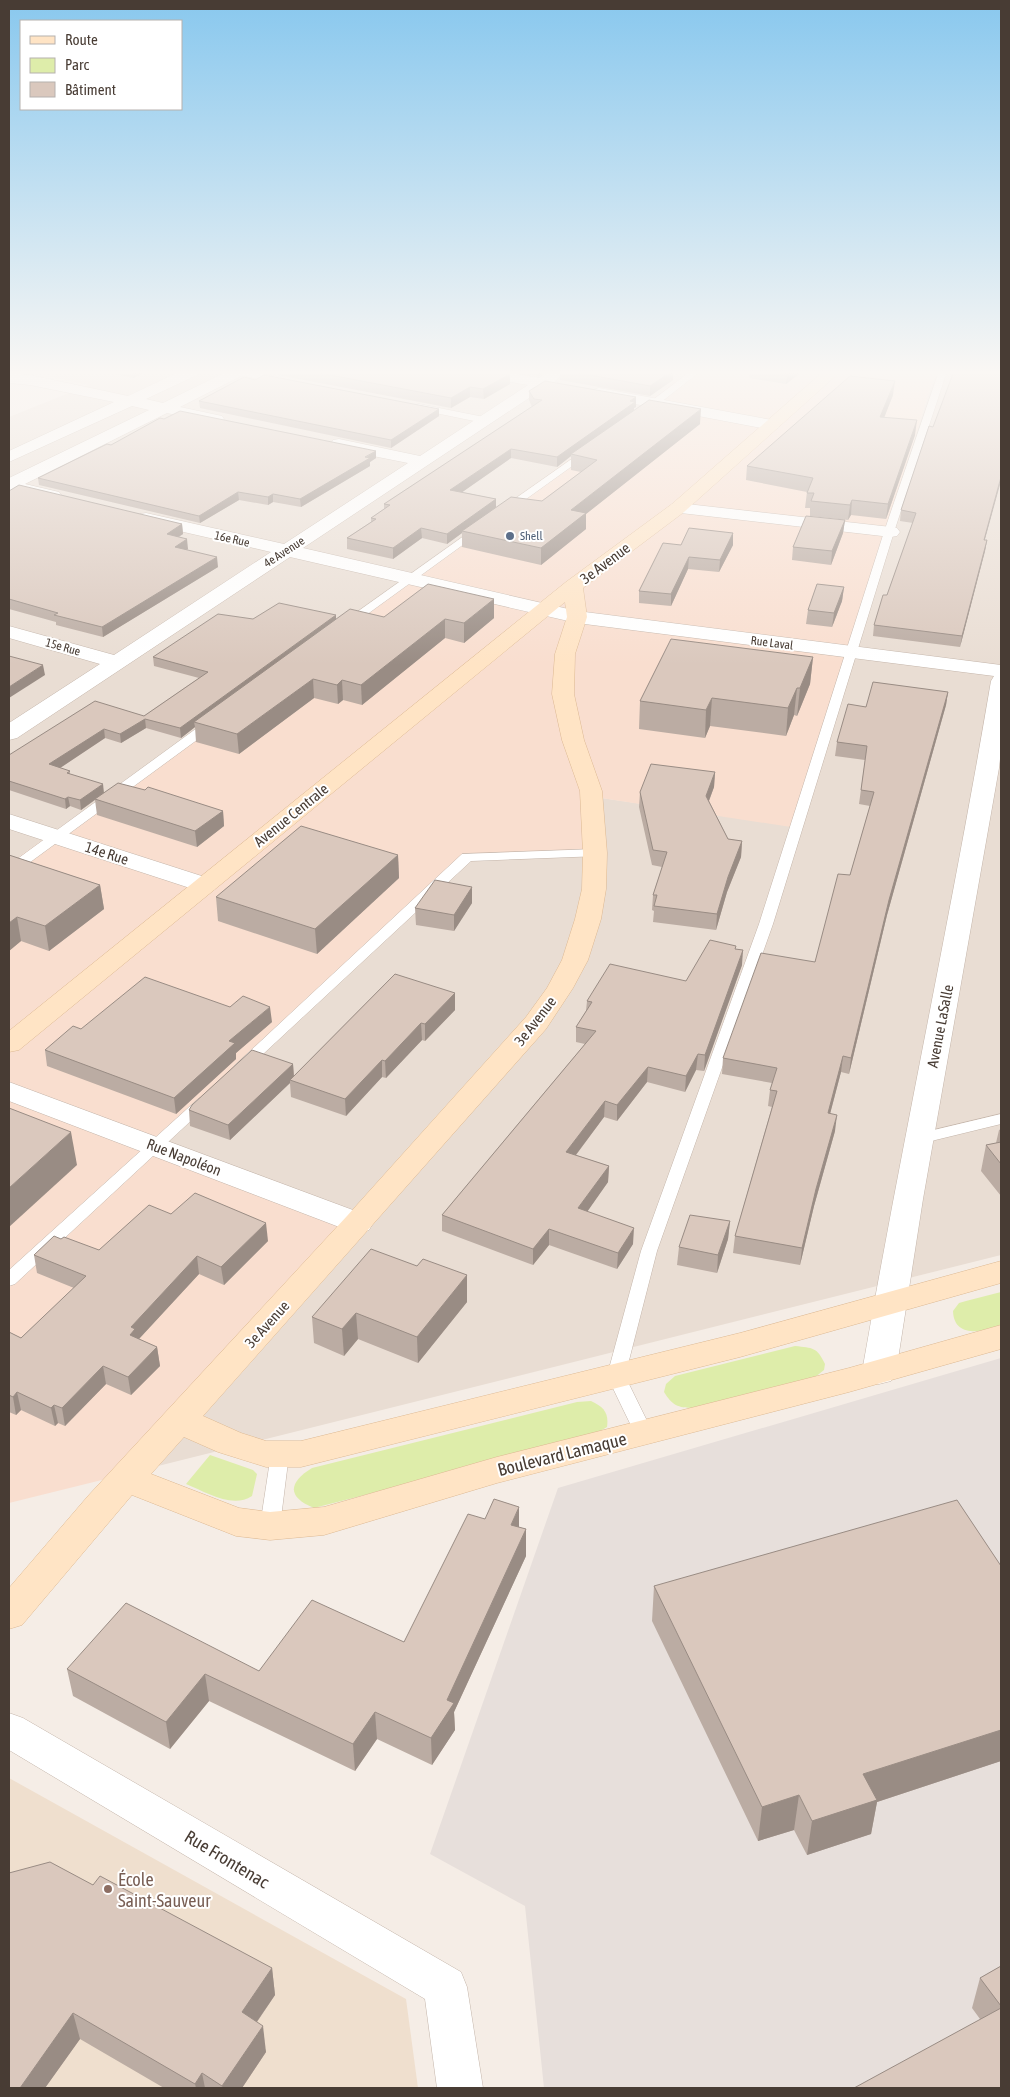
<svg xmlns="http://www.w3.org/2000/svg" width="1010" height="2097" viewBox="0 0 1010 2097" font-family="'Asap Condensed',sans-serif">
	<rect width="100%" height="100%" fill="#f5ede6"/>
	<!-- residential -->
	<g fill="#e9ddd3">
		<polygon points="59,371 690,371 294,660 9,864 9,417 89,385 52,377"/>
		<polygon points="936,371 1001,371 1001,1255 126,1474 154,1144 468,853 592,852 588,796 791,826"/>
	</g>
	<!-- commercial -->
	<polygon fill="#f9decf" points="690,371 936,371 791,827 588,796 592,852 468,853 155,1143 356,1220 126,1474 9,1503 9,864 294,660"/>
	<!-- industrial -->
	<polygon fill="#e7dfdb" points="1001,1358 1001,2088 544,2088 525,1906 430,1854 558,1488"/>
	<!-- education -->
	<polygon fill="#efdfce" points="9,1778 406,1999 418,2088 9,2088"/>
	<!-- green -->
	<g fill="#deedaa">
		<path d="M1001,1292V1327C983,1331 954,1339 953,1311L959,1303L966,1301Z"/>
		<path d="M795,1346C813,1348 817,1347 825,1364L824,1370L814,1378L693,1408C678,1408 672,1405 664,1392L666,1384L675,1376Z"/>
		<path d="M591,1401C604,1407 609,1413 607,1427L590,1437L314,1508C286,1497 289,1482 312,1468L577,1402Z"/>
		<path d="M210,1455L253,1470L257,1474L252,1496C232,1509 206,1492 186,1484Z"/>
	</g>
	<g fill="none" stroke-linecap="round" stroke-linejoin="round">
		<!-- lane casing -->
		<g stroke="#c4b5aa" stroke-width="1">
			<g id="lane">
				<polygon points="233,371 246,371 279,377 283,380 279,383 234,374"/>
				<polygon points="691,371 701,371 647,413 641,413 641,409"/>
				<polygon points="939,371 947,371 894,532 773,924 657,1251 625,1376 653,1433 651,1438 644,1440 637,1438 607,1376 641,1251 759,924 884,532"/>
				<polygon points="419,404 484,417 488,420 484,423 416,409 416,405"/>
				<polygon points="586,449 589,450 589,454 508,512 502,512 502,508"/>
				<polygon points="478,526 483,529 482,531 351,626 343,626 342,624 343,622"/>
				<polygon points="212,719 216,720 218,723 216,726 14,874 9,875 9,865 208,720"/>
				<polygon points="595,849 600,850 602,853 600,856 471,861 247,1069 237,1069 234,1066 462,854"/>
				<polygon points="203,1097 208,1099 211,1102 208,1105 15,1284 9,1286 9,1270 198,1099"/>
				<polygon points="1001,1114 1001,1124 919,1144 913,1143 911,1139 913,1135"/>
				<polygon points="280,1447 287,1449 289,1454 280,1526 277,1531 270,1534 263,1531 260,1526 271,1454 273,1449"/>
			</g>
		</g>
		<!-- street casing -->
		<g stroke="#c4b5aa" stroke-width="1">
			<g id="street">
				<polygon points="181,371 202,371 199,374 146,399 163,403 228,371 248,371 245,374 180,407 222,416 224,419 222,422 216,424 167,413 25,484 59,492 62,496 59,500 53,501 9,490 9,478 149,410 132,406 9,462 9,451 114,402 30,385 9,383 9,373 30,375 128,396"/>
				<path d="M468,371H502L539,378L549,371H568L555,381L560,385L558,388H544L303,548L577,611L1001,665V750L999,768L923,1199L896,1372L891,1381L879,1384L867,1381L862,1372C902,1141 952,912 991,681L994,676L577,623L290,557L17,738L9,740V723L100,664L9,638V626L114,655L271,552L140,522L137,518L140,514L146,513L284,544L408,463L333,448L331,444L333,440L339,439L420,456L528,385L476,376L471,374Z"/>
				<polygon points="599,388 772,420 778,422 780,425 778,428 772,430 593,396 591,393 593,390"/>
				<polygon points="678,503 891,527 897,528 900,532 897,536 891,537 672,512 669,508 672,504"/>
				<polygon points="9,814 214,880 217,885 214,890 205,892 196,890 9,829"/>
				<polygon points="9,1082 369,1216 373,1223 369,1230 358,1233 347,1230 9,1101"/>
				<polygon points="9,1713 23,1718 461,1972 467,1987 483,2088 437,2088 425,1999 9,1750"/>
			</g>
		</g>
		<!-- secondary casing -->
		<g stroke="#ddb993" stroke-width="1">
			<polygon id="secondary" points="824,371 841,371 684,512 583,588 587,617 575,654 574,694 584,740 602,791 607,853 606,889 601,919 588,960 573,988 546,1029 203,1416 241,1433 266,1441 301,1441 740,1333 1001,1261 1001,1283 740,1357 301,1467 266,1467 218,1452 184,1437 151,1474 239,1508 270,1512 324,1507 497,1457 849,1368 1001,1325 1001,1349 849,1392 497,1483 324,1535 270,1540 236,1536 132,1495 22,1625 9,1629 9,1588 88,1496 347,1216 526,1017 547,988 562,960 575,919 582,889 583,853 580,791 562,740 552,694 555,654 567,617 565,602 19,1050 9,1052 9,1031 566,582 672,504"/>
		</g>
		<!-- lane -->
		<use href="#lane" fill="#fff" fill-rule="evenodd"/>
		<!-- street -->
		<use href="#street" fill="#fff" fill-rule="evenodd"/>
		<!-- secondary -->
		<use href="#secondary" fill="#ffe4c5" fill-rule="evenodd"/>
	</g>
	<!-- wall -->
	<g fill="#bbaca3" fill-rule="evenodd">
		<polygon points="101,371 149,371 133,378"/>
		<polygon points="277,371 496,371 510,374 510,384 484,399 470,397 451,408 278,375"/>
		<polygon points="513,371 546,371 539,376"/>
		<polygon points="560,371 568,371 673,380 650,396 560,380"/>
		<polygon points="750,371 803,371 786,384 749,378"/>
		<polygon points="255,380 439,409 439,416 391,448 200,408 199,401"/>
		<path d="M529,391L636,397V407L634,408V410L700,424L586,514V529L541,565L462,547V533L447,544L422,538L393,559L347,549V538L371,522V518L384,509V504L532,407L529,400ZM571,456V470L581,472L542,501L496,507V499L462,492L511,458L557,467Z"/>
		<polygon points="893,395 884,417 915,435 886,519 851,515 848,520 810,516 810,508 805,508 807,492 746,480 747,466"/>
		<polygon points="929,426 985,540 987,540 985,551 960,647 873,636 874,625 887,595 913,523 900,521 901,510"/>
		<polygon points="111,445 376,451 376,458 370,462 370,466 301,507 273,502 268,505 239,500 200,523 39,485 38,478"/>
		<polygon points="9,491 182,524 183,534 179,537 188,549 187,550 218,567 103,637 56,625 56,622 9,609"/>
		<polygon points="845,520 843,533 831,565 792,560 793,547"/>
		<polygon points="681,545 733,545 719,572 688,569 671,606 639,603 639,591"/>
		<polygon points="844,587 842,601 832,627 806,624 808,610"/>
		<polygon points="336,615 336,619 384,617 494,618 464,643 445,638 362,705 343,700 338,704 314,698 239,754 196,742 195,727 181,738 146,728 121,743 105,738 60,768 70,771 70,774 104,793 145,790 223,811 224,826 197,847 97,815 95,800 81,810 70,806 66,809 9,790 9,755 144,716 199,678 154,666 153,657 253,619"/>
		<polygon points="813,657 810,684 797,716 794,715 786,736 710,726 705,738 639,729 640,701"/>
		<polygon points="948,692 946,705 887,915 849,1074 841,1072 830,1114 835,1131 814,1206 800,1265 733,1253 735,1236 772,1107 768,1106 770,1090 772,1083 722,1074 723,1058 815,962 850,875 870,806 859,804 865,760 835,756 837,742 866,707"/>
		<polygon points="715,772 714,787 709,801 728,839 742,841 741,857 727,892 716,930 653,922 654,911 652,910 653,895 662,867 652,865 639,807 640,792"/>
		<polygon points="9,855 100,885 104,909 49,951 21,941 9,951"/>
		<polygon points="398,855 399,878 317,954 218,921 216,897"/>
		<polygon points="472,887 472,903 454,931 416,925 415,908"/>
		<polygon points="736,949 742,965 704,1071 696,1070 685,1092 647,1082 617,1121 604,1117 576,1155 609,1166 608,1182 587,1211 633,1244 617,1269 549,1245 533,1265 442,1231 442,1215 585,1044 576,1042 576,1027 586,1011 587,1001 686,981"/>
		<polygon points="395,974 455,1010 425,1041 422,1040 386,1078 382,1077 346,1116 291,1097 290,1083 230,1140 190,1126 189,1110 293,1064 294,1076"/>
		<polygon points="272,1022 236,1053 236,1059 176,1114 47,1066 45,1050"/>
		<polygon points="1001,1129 1001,1196 981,1171 986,1145 996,1143 999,1130"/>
		<polygon points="171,1214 268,1241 224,1285 199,1274 139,1339 157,1347 160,1366 131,1395 106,1384 65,1426 58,1423 55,1426 21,1410 16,1415 9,1412 9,1332 21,1338 74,1288 37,1273 34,1255 61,1239 99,1250"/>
		<polygon points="730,1221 728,1239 717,1273 677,1265 679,1247"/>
		<polygon points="417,1266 467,1275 467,1302 418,1363 358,1339 344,1356 314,1343 312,1317"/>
		<polygon points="485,1519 526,1529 526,1556 454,1712 455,1730 432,1765 377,1739 355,1771 209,1701 170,1749 73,1696 67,1669 259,1671 404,1642"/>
		<polygon points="1001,1566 1001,1761 877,1802 871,1834 807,1855 794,1830 758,1841 652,1621 654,1586"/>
		<polygon points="93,1885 272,1968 275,1995 257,2022 266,2052 242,2088 164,2088 80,2039 45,2088 9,2088"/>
		<polygon points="1001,1966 1001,2088 980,2019 972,2008 980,1978"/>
	</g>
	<!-- shaded-wall -->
	<g fill="#998c84">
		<polygon points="132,371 149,371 133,378"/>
		<polygon points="539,371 546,371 539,376"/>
		<polygon points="672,371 673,371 673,380 650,396 650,386"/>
		<polygon points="790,371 803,371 786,384 787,374"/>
		<polygon points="510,374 510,384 484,399 483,389"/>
		<polygon points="895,381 893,395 879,431 880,417"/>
		<polygon points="470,387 470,397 451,408 451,398"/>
		<polygon points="636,397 636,407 634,408 634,412 571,454 571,456 557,467 557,457"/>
		<polygon points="439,409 439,416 391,448 391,440"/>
		<polygon points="701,409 700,424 586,514 586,529 541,565 541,548 571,510"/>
		<polygon points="917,420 915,435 886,519 888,504"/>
		<polygon points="511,449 511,458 451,500 450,490"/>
		<polygon points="376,451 376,458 370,462 370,466 301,507 300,499"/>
		<polygon points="1001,477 1001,481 982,550 984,540"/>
		<polygon points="238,492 239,500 200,523 199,516"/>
		<polygon points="273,494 273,502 268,505 268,497"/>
		<polygon points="496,499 496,509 462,531 462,533 447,544 447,534"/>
		<polygon points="852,500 851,515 848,520 850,505"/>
		<polygon points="845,520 843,533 831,565 832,551"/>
		<polygon points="182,524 183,534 168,543 167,534"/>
		<polygon points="421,528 422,538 393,559 393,548"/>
		<polygon points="733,533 733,545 719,572 720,560"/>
		<polygon points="187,539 188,549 176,557 175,547"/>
		<polygon points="987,540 985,551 960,647 962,636"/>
		<polygon points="217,557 218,567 103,637 102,627"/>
		<polygon points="689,557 688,569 671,606 671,594"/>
		<polygon points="844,587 842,601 832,627 834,613"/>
		<polygon points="494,599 494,618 464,643 464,623"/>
		<polygon points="336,615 336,624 194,722 195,727 181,738 180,728"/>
		<polygon points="445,619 445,638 362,705 361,685"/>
		<polygon points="813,657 810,684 797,716 800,688"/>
		<polygon points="43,665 45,675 9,698 9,687"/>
		<polygon points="313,679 314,698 239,754 237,734"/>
		<polygon points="342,680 343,700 338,704 337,685"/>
		<polygon points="797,688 794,715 786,736 788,708"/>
		<polygon points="948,692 946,705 887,915 849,1074 851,1058 889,900"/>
		<polygon points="712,698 710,726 705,738 706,710"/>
		<polygon points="145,719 146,728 121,743 120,734"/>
		<polygon points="104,729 105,738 51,774 49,764"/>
		<polygon points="715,772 714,787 705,811 706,796"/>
		<polygon points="103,784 104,793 81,810 80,800"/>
		<polygon points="68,797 70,806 66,809 65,799"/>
		<polygon points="223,811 224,826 197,847 195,831"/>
		<polygon points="742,841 741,857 727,892 716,930 717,914 728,877"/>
		<polygon points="398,855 399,878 317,954 315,929"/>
		<polygon points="100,885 104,909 49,951 45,926"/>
		<polygon points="472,887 472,903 454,931 454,915"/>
		<polygon points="17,917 21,941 9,951 9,923"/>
		<polygon points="743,950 742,965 704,1071 705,1055"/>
		<polygon points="455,993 455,1010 425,1041 425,1024"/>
		<polygon points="270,1007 272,1022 236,1053 236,1059 176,1114 174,1098 229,1041"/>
		<polygon points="421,1023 422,1040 386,1078 385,1061"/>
		<polygon points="698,1054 696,1070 685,1092 686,1076"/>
		<polygon points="843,1056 841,1072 826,1129 828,1113"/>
		<polygon points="382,1060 382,1077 346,1116 345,1099"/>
		<polygon points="293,1064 294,1079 290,1080 290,1083 230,1140 228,1125"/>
		<polygon points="648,1067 647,1082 617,1121 617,1105"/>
		<polygon points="605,1101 604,1117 566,1168 566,1152"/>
		<polygon points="837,1115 835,1131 814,1206 800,1265 802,1248 816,1189"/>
		<polygon points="71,1132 77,1165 9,1227 9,1188"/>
		<polygon points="609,1166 608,1182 578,1225 578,1208"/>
		<polygon points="730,1221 728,1239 717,1273 718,1255"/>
		<polygon points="266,1223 268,1241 224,1285 221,1267"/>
		<polygon points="634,1228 633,1244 617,1269 618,1253"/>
		<polygon points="549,1229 549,1245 533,1265 533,1249"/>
		<polygon points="197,1256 199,1274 137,1341 130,1335 131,1327"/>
		<polygon points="467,1275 467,1302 418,1363 417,1337"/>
		<polygon points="356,1313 358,1339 344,1356 342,1329"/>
		<polygon points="157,1347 160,1366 131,1395 128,1377"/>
		<polygon points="103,1366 106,1384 65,1426 62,1408"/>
		<polygon points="17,1392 21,1410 16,1415 13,1397"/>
		<polygon points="54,1405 58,1423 55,1426 51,1408"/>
		<polygon points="519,1507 519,1534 511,1525"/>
		<polygon points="526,1529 526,1556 454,1712 455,1730 432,1765 431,1738 447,1700"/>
		<polygon points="205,1674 209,1701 170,1749 166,1722"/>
		<polygon points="375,1712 377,1739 355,1771 353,1744"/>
		<polygon points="1001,1730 1001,1761 877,1802 871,1834 807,1855 812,1821 863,1774"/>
		<polygon points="799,1795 794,1830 758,1841 762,1807"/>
		<polygon points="272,1968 275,1995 245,2039 242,2012"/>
		<polygon points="73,2013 80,2039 45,2088 20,2088"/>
		<polygon points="263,2026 266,2052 242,2088 223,2088 222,2086"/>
		<polygon points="202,2073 205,2088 196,2088 195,2084"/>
	</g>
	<!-- building -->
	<g fill="#dac8bd" stroke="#998c84">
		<polygon points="309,371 496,371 510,374 483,389 470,387 451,398"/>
		<polygon points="568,371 672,371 650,386"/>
		<polygon points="770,371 790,371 787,374"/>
		<polygon points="954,371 1001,371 1001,477 984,540 987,540 962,636 874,625 883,595 887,595 916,513 901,510 929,426 933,427"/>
		<polygon points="264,375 439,409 391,440 199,401 244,377 255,380"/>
		<polygon points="850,376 895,381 880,417 917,420 888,504 852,500 850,505 811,501 814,493 807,493 813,478 747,466"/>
		<polygon points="545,381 636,397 630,401 635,402 557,457 511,449 450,490 496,499 447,534 421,528 393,548 347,538 376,519 371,518 390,505 384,504 542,400 534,399 529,391"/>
		<polygon points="649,400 701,409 571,510 586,513 541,548 462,531 511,497 542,501 597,460 571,454"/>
		<polygon points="180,411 376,451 365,457 370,458 300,499 273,494 268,497 238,492 199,516 38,478 107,444 111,445 160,418 164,419"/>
		<polygon points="19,485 182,524 167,534 187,539 175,547 217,557 102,627 54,615 58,613 9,599 9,491"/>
		<polygon points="806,516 845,520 832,551 793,547"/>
		<polygon points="689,528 733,533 720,560 689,557 671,594 639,591 663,543 681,545"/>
		<polygon points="428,584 494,599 464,623 445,619 361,685 342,680 337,685 313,679 237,734 194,722 350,609 384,617"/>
		<polygon points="817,584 844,587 834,613 808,610"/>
		<polygon points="279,603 336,615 180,728 145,719 120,734 104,729 49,764 70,771 67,773 103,784 80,800 68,797 65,799 9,781 9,755 95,701 144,716 208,672 153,657 218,614 253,619"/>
		<polygon points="671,639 813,657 800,688 797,688 788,708 712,698 706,710 640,701"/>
		<polygon points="9,656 43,665 9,687"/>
		<polygon points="873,682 948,692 889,900 851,1058 843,1056 828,1113 837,1115 816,1189 802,1248 735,1236 777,1091 770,1090 777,1068 723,1058 761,953 815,962 838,874 850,875 874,792 861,790 867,746 837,742 848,704 866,707"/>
		<polygon points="651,764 715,772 706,796 728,839 742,841 728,877 717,914 654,906 657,895 653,895 667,852 653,850 640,792"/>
		<polygon points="118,783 145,790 148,787 223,811 195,831 95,799"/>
		<polygon points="301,826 398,855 315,929 216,897"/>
		<polygon points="9,855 100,885 45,926 17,917 9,923"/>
		<polygon points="435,880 472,887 454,915 415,908"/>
		<polygon points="710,940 736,946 735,949 743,950 705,1055 698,1054 686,1076 648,1067 617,1105 605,1101 566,1152 609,1166 578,1208 634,1228 618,1253 549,1229 533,1249 442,1215 596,1031 576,1027 592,1002 587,1001 610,964 686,981"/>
		<polygon points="395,974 455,993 425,1024 421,1023 385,1061 382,1060 345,1099 290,1080"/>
		<polygon points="145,977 230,1007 243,996 270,1007 229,1041 235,1043 174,1098 45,1050 73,1026 81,1029"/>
		<polygon points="252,1050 293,1064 228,1125 189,1110 192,1105"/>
		<polygon points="9,1108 71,1132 9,1188"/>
		<polygon points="1001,1142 1001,1164 986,1145"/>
		<polygon points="195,1193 266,1223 221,1267 197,1256 131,1327 135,1329 130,1335 157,1347 128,1377 103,1366 62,1408 54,1405 51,1408 17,1392 13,1397 9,1395 9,1332 21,1338 86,1276 34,1255 54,1236 61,1239 64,1237 99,1250 149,1205 171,1214"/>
		<polygon points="690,1215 730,1221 718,1255 679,1247"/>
		<polygon points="371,1249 417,1266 423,1259 467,1275 417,1337 356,1313 342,1329 312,1317"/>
		<polygon points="494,1499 519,1507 511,1525 526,1529 447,1700 454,1703 431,1738 375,1712 353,1744 205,1674 166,1722 67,1669 126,1603 259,1671 312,1600 404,1642 468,1514 485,1519"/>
		<polygon points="957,1500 1001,1566 1001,1730 863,1774 877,1800 812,1821 799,1795 762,1807 654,1586"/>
		<polygon points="50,1862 93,1885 100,1876 272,1968 242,2012 263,2026 222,2086 202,2073 195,2084 73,2013 20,2088 9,2088 9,1873"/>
		<polygon points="1001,1966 1001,2006 980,1978"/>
		<polygon points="1001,2008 1001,2088 854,2088"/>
	</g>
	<!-- sky -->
	<linearGradient id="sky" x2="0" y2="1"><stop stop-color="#89c8ee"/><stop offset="0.56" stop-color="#faf7f4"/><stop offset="1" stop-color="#faf7f4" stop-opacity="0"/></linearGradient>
	<rect width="1010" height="665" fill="url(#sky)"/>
	<!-- markers -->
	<circle fill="#5c6f8a" stroke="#fff" stroke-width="2" cx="510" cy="536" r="5"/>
	<circle fill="#8d6e63" stroke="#fff" stroke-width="2" cx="108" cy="1889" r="5"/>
	<g text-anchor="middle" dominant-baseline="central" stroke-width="4" stroke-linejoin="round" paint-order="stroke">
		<!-- far-service labels -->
		<g font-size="12" fill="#4e5e75" stroke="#fff" text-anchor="start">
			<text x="520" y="536">Shell</text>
		</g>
		<!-- far-street labels -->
		<g font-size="12" fill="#483c34" stroke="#fff">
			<text transform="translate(232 539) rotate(13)">16e Rue</text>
			<text transform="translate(284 552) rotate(-33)">4e Avenue</text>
			<text transform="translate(772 643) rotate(7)">Rue Laval</text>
			<text transform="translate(63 647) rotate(16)">15e Rue</text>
		</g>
		<!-- street labels -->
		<g font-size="15" fill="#483c34" stroke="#fff">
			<text transform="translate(605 563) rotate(-37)">3e Avenue</text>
			<text transform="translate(291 815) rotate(-39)">Avenue Centrale</text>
			<text transform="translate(107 853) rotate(18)">14e Rue</text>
			<text transform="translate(535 1021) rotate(-52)">3e Avenue</text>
			<text transform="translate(940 1026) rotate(-79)">Avenue LaSalle</text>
			<text transform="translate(184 1157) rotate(21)">Rue Napoléon</text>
			<text transform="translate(267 1324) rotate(-48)">3e Avenue</text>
		</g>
		<!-- near-street labels -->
		<g font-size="18" fill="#483c34" stroke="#fff">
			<text transform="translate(562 1454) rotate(-14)">Boulevard Lamaque</text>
			<text transform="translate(227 1859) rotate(31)">Rue Frontenac</text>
		</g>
		<!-- near-education labels -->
		<g font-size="18" fill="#785e54" stroke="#fff" text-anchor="start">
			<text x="118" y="1879">École<tspan x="118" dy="21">Saint-Sauveur</tspan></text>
		</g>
	</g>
	<!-- border -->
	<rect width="1010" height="2097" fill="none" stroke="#483c34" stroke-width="20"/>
	<!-- legend -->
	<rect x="20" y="20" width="162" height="90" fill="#ffffff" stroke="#b6b1ae"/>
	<rect x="30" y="36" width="25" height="8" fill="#ffe4c5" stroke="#b6b1ae"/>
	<text x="65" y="45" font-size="15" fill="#483c34">Route</text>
	<rect x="30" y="58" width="25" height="15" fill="#deedaa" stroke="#b6b1ae"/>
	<text x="65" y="70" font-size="15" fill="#483c34">Parc</text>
	<rect x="30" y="82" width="25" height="15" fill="#dac8bd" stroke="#b6b1ae"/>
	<text x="65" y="95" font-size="15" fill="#483c34">Bâtiment</text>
</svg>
